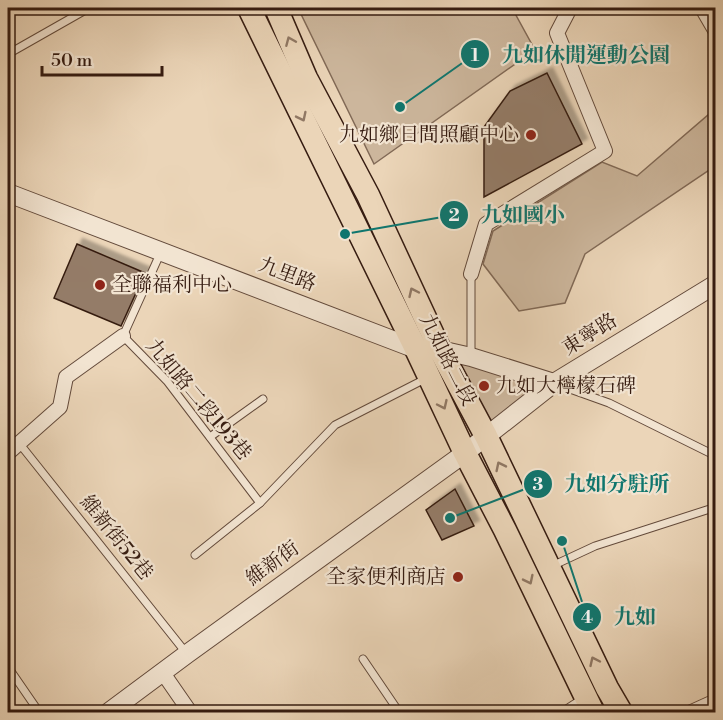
<svg xmlns="http://www.w3.org/2000/svg" width="723" height="720" viewBox="0 0 723 720" font-family="'Libre Bodoni','Noto Serif TC',serif">
	<defs>
		<filter id="shadow"><feDropShadow dx="5.5" dy="-5.5" stdDeviation="1.5" flood-color="#0004"/></filter>
	</defs>
	<rect width="100%" height="100%" fill="#ebd5b8"/>
	<filter id="stains"><feTurbulence type="fractalNoise" baseFrequency=".00333" numOctaves="4"/><feColorMatrix values="0 0 0 0 .2 0 0 0 0 .09 0 0 0 0 .02 0 0 0 .5 -.17"/></filter>
	<radialGradient id="worn" r=".72"><stop offset=".6" stop-color="#630" stop-opacity="0"/><stop offset="1" stop-color="#630" stop-opacity=".3"/></radialGradient>
	<!-- green -->
	<g fill="#ccb69c" stroke="#816956" stroke-width="1.5">
		<polygon points="298,8 512,8 535,50 374,164"/>
		<polygon points="715,109 715,166 585,254 565,303 519,311 483,264 493,231 602,162 637,176"/>
		<polygon points="454,360 544,384 488,428"/>
	</g>
	<!-- building -->
	<g fill="#947c68" stroke="#361c11" stroke-width="1.5" filter="url(#shadow)">
		<polygon points="547,73 582,144 484,197 484,127 510,91"/>
		<polygon points="77,244 145,273 121,326 54,298"/>
		<polygon points="455,489 474,526 442,540 426,510"/>
	</g>
	<g fill="none" stroke-linecap="round" stroke-linejoin="round">
		<!-- service casing -->
		<g stroke="#634a3b" stroke-width="9">
			<g id="service">
				<polyline points="8,54 89,8"/>
				<polyline points="160,254 123,336 167,381 260,503"/>
				<polyline points="471,354 471,274"/>
				<polyline points="556,384 609,403 716,456"/>
				<polyline points="210,437 263,399"/>
				<polyline points="19,443 187,654"/>
				<polyline points="195,555 260,503 335,425 427,378"/>
				<polyline points="552,566 595,546 716,507"/>
				<polyline points="363,659 399,712"/>
				<polyline points="8,667 39,712"/>
				<polyline points="562,712 582,699"/>
				<polyline points="683,712 716,697"/>
			</g>
		</g>
		<!-- minor casing -->
		<g stroke="#634a3b" stroke-width="16">
			<g id="minor">
				<polyline points="702,8 716,32"/>
				<polyline points="471,274 486,224 605,151 557,33 570,8"/>
				<polyline points="8,453 60,407 66,377 123,336"/>
				<polyline points="163,673 190,712"/>
			</g>
		</g>
		<!-- tertiary casing -->
		<g stroke="#634a3b" stroke-width="20">
			<g id="tertiary">
				<polyline points="8,193 416,349 440,350 471,357 554,383"/>
				<polyline points="109,712 187,654 465,453 554,383 716,284"/>
			</g>
		</g>
		<!-- primary casing -->
		<g stroke="#361c11" stroke-width="25">
			<g id="primary">
				<polyline points="249,8 416,349 465,453 505,530 593,712"/>
				<polyline points="276,8 306,78 368,195 440,350 486,436 607,688 621,712"/>
			</g>
		</g>
		<!-- service -->
		<use href="#service" stroke="#f2e4d1" stroke-width="7"/>
		<!-- minor -->
		<use href="#minor" stroke="#f2e4d1" stroke-width="14"/>
		<!-- tertiary -->
		<use href="#tertiary" stroke="#f2e4d1" stroke-width="18"/>
		<!-- primary -->
		<use href="#primary" stroke="#ebd5b8" stroke-width="22"/>
	</g>
	<!-- one-way arrows -->
	<defs><path id="oneway-chevron" d="M-2-3.5L2.5 0L-2 3.5" fill="none" stroke-width="1.6" stroke-linecap="round" stroke-linejoin="round" transform="scale(1.5)"/></defs>
	<g stroke="#907864">
		<use href="#oneway-chevron" transform="translate(290 41) rotate(-113)"/>
		<use href="#oneway-chevron" transform="translate(302 117) rotate(64)"/>
		<use href="#oneway-chevron" transform="translate(413 292) rotate(-115)"/>
		<use href="#oneway-chevron" transform="translate(443 405) rotate(65)"/>
		<use href="#oneway-chevron" transform="translate(500 466) rotate(-116)"/>
		<use href="#oneway-chevron" transform="translate(529 580) rotate(64)"/>
		<use href="#oneway-chevron" transform="translate(594 661) rotate(-115)"/>
	</g>
	<!-- markers -->
	<g fill="#8f2418" stroke="#f2e4d1" stroke-width="2">
		<circle cx="531" cy="135" r="6"/>
		<circle cx="100" cy="285" r="6"/>
		<circle cx="484" cy="386" r="6"/>
		<circle cx="458" cy="577" r="6"/>
	</g>
	<g text-anchor="middle" dominant-baseline="central" stroke-width="4.5" stroke-linejoin="round" paint-order="stroke">
		<!-- poi labels -->
		<g font-size="20" fill="#361c11" stroke="#f2e4d1" text-anchor="end">
			<text x="519" y="135">九如鄉日間照顧中心</text>
			<text x="112" y="285" text-anchor="start">全聯福利中心</text>
			<text x="496" y="386" text-anchor="start">九如大檸檬石碑</text>
			<text x="446" y="577">全家便利商店</text>
		</g>
		<!-- street labels -->
		<g font-size="20" fill="#361c11" stroke="#f2e4d1">
			<text transform="translate(287 275) rotate(21)">九里路</text>
			<text transform="translate(590 335) rotate(-32)">東寧路</text>
			<text transform="translate(447 360) rotate(63)">九如路二段</text>
			<text transform="translate(198 400) rotate(50)">九如路二段193巷</text>
			<text transform="translate(116 538) rotate(51)">維新街52巷</text>
			<text transform="translate(273 564) rotate(-36)">維新街</text>
		</g>
	</g>
	<!-- callouts -->
	<path fill="none" stroke="#0f766e" stroke-width="2" d="M400 107L475 54M345 234L454 215M450 518L538 484M562 541L587 617"/>
	<g fill="#0f766e" stroke="#f2e4d1" stroke-width="2">
		<circle cx="400" cy="107" r="6"/>
		<circle cx="345" cy="234" r="6"/>
		<circle cx="450" cy="518" r="6"/>
		<circle cx="562" cy="541" r="6"/>
		<circle cx="475" cy="54" r="15"/>
		<circle cx="454" cy="215" r="15"/>
		<circle cx="538" cy="484" r="15"/>
		<circle cx="587" cy="617" r="15"/>
	</g>
	<g font-size="18" text-anchor="middle" font-weight="bold" fill="#fff">
		<text x="475" y="61">1</text>
		<text x="454" y="221">2</text>
		<text x="538" y="490">3</text>
		<text x="587" y="623">4</text>
	</g>
	<g font-size="21" text-anchor="middle" font-weight="bold" fill="#0f766e" stroke="#f2e4d1" stroke-width="4.5" stroke-linejoin="round" paint-order="stroke">
		<text x="586" y="62">九如休閒運動公園</text>
		<text x="523" y="222">九如國小</text>
		<text x="617" y="491">九如分駐所</text>
		<text x="635" y="624">九如</text>
	</g>
	<!-- margin -->
	<rect width="723" height="720" fill="none" stroke="#ebd5b8" stroke-width="30"/>
	<rect x="9" y="9" width="705" height="702" fill="none" stroke="#361c11" stroke-width="3"/>
	<rect x="15" y="15" width="693" height="690" fill="none" stroke="#361c11" stroke-width="1.5"/>
	<!-- scale -->
	<path d="M42 66v9h120v-9" fill="none" stroke="#361c11" stroke-width="3"/>
	<text x="51" y="66" font-size="18" fill="#361c11" stroke="#f2e4d1" stroke-width="4.5" paint-order="stroke">50 m</text>
	<rect width="100%" height="100%" filter="url(#stains)"/>
	<rect width="100%" height="100%" fill="url(#worn)"/>
</svg>
